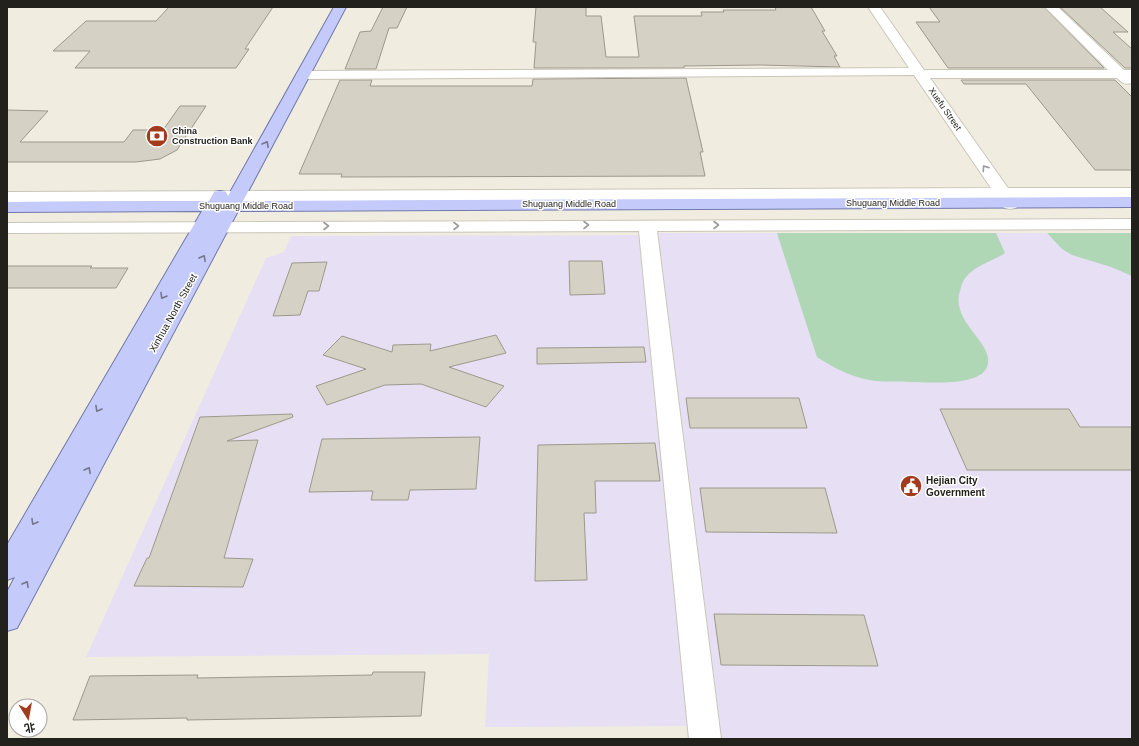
<svg xmlns="http://www.w3.org/2000/svg" width="1139" height="746" viewBox="0 0 1139 746" font-family="Helvetica,'Noto Sans SC',sans-serif">
	<rect width="100%" height="100%" fill="#f0ede0"/>
	<!-- commercial -->
	<g fill="#e7dff4">
		<polygon points="658,233 1132,233 1132,739 721,739"/>
		<polygon points="639,235 693,726 485,727 489,654 86,657 266,258 284,252 291,236"/>
	</g>
	<!-- green -->
	<g fill="#afd6b5">
		<path d="M777,233H996L1005,253C993,261 976,265 966,277C963,280 961,286 960,291C950,323 996,343 987,367C979,387 928,382 910,382C899,381 887,382 876,381C856,379 833,368 817,357Z"/>
		<polygon points="1047,233 1132,233 1132,276 1111,267 1072,255 1062,249"/>
	</g>
	<!-- building -->
	<g fill="#d5d2c5" stroke="#9c998c">
		<polygon points="169,7 273,7 245,49 249,49 236,68 75,68 90,51 53,51 86,21 156,21"/>
		<polygon points="383,7 407,7 397,28 389,28 376,69 345,69 360,32 371,31"/>
		<polygon points="536,7 586,7 586,16 601,16 606,57 639,57 634,16 702,16 701,12 724,12 723,10 776,10 775,7 811,7 825,31 822,31 837,56 834,56 840,67 760,65 684,66 684,68 534,68 536,42 533,42"/>
		<polygon points="929,7 1044,7 1104,68 948,68 916,22 940,22"/>
		<polygon points="1060,7 1100,7 1128,32 1113,32 1132,49 1132,68 1125,68"/>
		<polygon points="686,78 703,152 700,152 705,176 341,177 342,174 299,174 340,80 372,80 370,86 532,86 533,79"/>
		<polygon points="961,80 1115,80 1132,97 1132,170 1095,170 1026,84 964,84"/>
		<polygon points="180,106 206,106 177,150 160,159 136,162 7,162 7,110 48,111 20,142 124,142 133,130 163,130"/>
		<polygon points="569,261 602,261 605,294 570,295"/>
		<polygon points="327,262 319,291 308,291 300,315 273,316 292,263"/>
		<polygon points="7,266 92,266 90,268 128,268 116,288 7,288"/>
		<polygon points="496,335 506,353 449,367 504,386 486,407 421,384 385,385 327,405 316,386 366,369 323,355 342,336 392,352 393,345 431,344 430,351"/>
		<polygon points="644,347 646,362 537,364 537,348"/>
		<polygon points="686,398 799,398 807,428 690,428"/>
		<polygon points="940,409 1069,409 1080,427 1132,427 1132,470 967,470"/>
		<polygon points="292,414 293,417 227,441 258,440 224,558 253,559 243,587 134,586 147,558 149,558 200,417"/>
		<polygon points="480,437 476,489 410,490 408,500 371,500 373,491 309,492 322,439"/>
		<polygon points="655,443 660,481 595,481 596,513 584,513 587,580 535,581 538,445"/>
		<polygon points="700,488 825,488 837,533 706,532"/>
		<polygon points="714,614 864,615 878,666 721,665"/>
		<polygon points="373,672 425,672 421,716 187,720 187,718 73,720 90,676 198,675 197,678 372,675"/>
	</g>
	<g fill="none" stroke-linecap="round" stroke-linejoin="round">
		<!-- minor casing -->
		<g stroke="#c9c6b8" stroke-width="2">
			<g id="minor">
				<path d="M868,7H880L924,70H1108L1045,7H1058L1124,70H1132V83C1125,85 1122,83 1117,78H930L1008,188H1132V198L1015,199L1019,204L1016,208L1010,209L1004,208L998,199L7,202V192L991,188L914,75L303,79L298,78L296,75L298,72L303,71L909,68Z"/>
				<polygon points="1132,219 1132,229 657,231 721,739 689,739 639,231 7,233 7,223"/>
			</g>
		</g>
		<!-- major casing -->
		<g stroke="#7179ac" stroke-width="2">
			<polygon id="major" points="334,7 346,7 243,201 1132,197 1132,207 238,211 17,628 7,631 7,592 15,577 7,580 7,545 202,211 7,212 7,202 209,201 214,192 220,191 226,192 228,196"/>
		</g>
		<!-- minor -->
		<use href="#minor" fill="#fff" fill-rule="evenodd"/>
		<!-- major -->
		<use href="#major" fill="#c4cbfb" fill-rule="evenodd"/>
	</g>
	<!-- one-way arrows -->
	<defs><path id="oneway-chevron" d="M-2-3.5L2.5 0L-2 3.5" fill="none" stroke-width="1.6" stroke-linecap="round" stroke-linejoin="round"/></defs>
	<g stroke="#73768c">
		<use href="#oneway-chevron" transform="translate(266 144) rotate(-61)"/>
		<use href="#oneway-chevron" transform="translate(203 258) rotate(-61)"/>
		<use href="#oneway-chevron" transform="translate(163 296) rotate(120)"/>
		<use href="#oneway-chevron" transform="translate(98 409) rotate(120)"/>
		<use href="#oneway-chevron" transform="translate(88 470) rotate(-61)"/>
		<use href="#oneway-chevron" transform="translate(34 522) rotate(120)"/>
		<use href="#oneway-chevron" transform="translate(26 584) rotate(-61)"/>
	</g>
	<g stroke="#9c9b99">
		<use href="#oneway-chevron" transform="translate(985 168) rotate(-125)"/>
		<use href="#oneway-chevron" transform="translate(586 225)"/>
		<use href="#oneway-chevron" transform="translate(716 225)"/>
		<use href="#oneway-chevron" transform="translate(326 226)"/>
		<use href="#oneway-chevron" transform="translate(456 226)"/>
	</g>
	<!-- icons -->
	<defs>
		<g id="bank-disc" transform="scale(1.15)"><circle r="9.5" fill="#a23a1e" stroke="#fff"/><path d="M-6-4H6V4H-6ZM0-2.3a2.3 2.3 0 1 0 0 4.6a2.3 2.3 0 1 0 0-4.6Z" fill="#fff"/></g>
		<g id="civic-disc" transform="scale(1.15)"><circle r="9.5" fill="#a23a1e" stroke="#fff"/><path d="M-.6-6.5H3V-4.5H.6V-3L4-1V1h2V6H-6V1h2V-1L-.6-3ZM-1.2 2.5V6h2.4V2.5Z" fill="#fff"/></g>
	</defs>
	<g fill-rule="evenodd">
		<use href="#bank-disc" x="157" y="136"/>
		<use href="#civic-disc" x="911" y="486"/>
	</g>
	<g text-anchor="middle" dominant-baseline="central" stroke-width="3" stroke-linejoin="round" paint-order="stroke">
		<!-- far-street labels -->
		<g font-size="9" fill="#22211c" stroke="#fff">
			<text transform="translate(945 109) rotate(55)">Xuefu Street</text>
			<text x="893" y="203">Shuguang Middle Road</text>
			<text x="569" y="204">Shuguang Middle Road</text>
			<text x="246" y="206">Shuguang Middle Road</text>
		</g>
		<!-- far-poi labels -->
		<g font-size="9" font-weight="bold" fill="#22211c" stroke="#fff" text-anchor="start">
			<text x="172" y="131">China<tspan x="172" dy="10">Construction Bank</tspan></text>
		</g>
		<!-- street labels -->
		<g font-size="10" fill="#22211c" stroke="#fff">
			<text transform="translate(173 313) rotate(-61)">Xinhua North Street</text>
		</g>
		<!-- poi labels -->
		<g font-size="10" font-weight="bold" fill="#22211c" stroke="#fff" text-anchor="start">
			<text x="926" y="480">Hejian City<tspan x="926" dy="12">Government</tspan></text>
		</g>
	</g>
	<!-- border -->
	<rect width="1139" height="746" fill="none" stroke="#22211c" stroke-width="16"/>
	<!-- north arrow -->
	<g transform="translate(28 718) rotate(169)"><circle r="19" fill="#ffffff" stroke="#a7a6a4"/>
	<path d="M0-3L7 15L0 10L-7 15Z" fill="#a23a1e"/>
	<text y="-6" font-size="11" font-weight="bold" text-anchor="middle" fill="#22211c">北</text>
	</g>
</svg>
